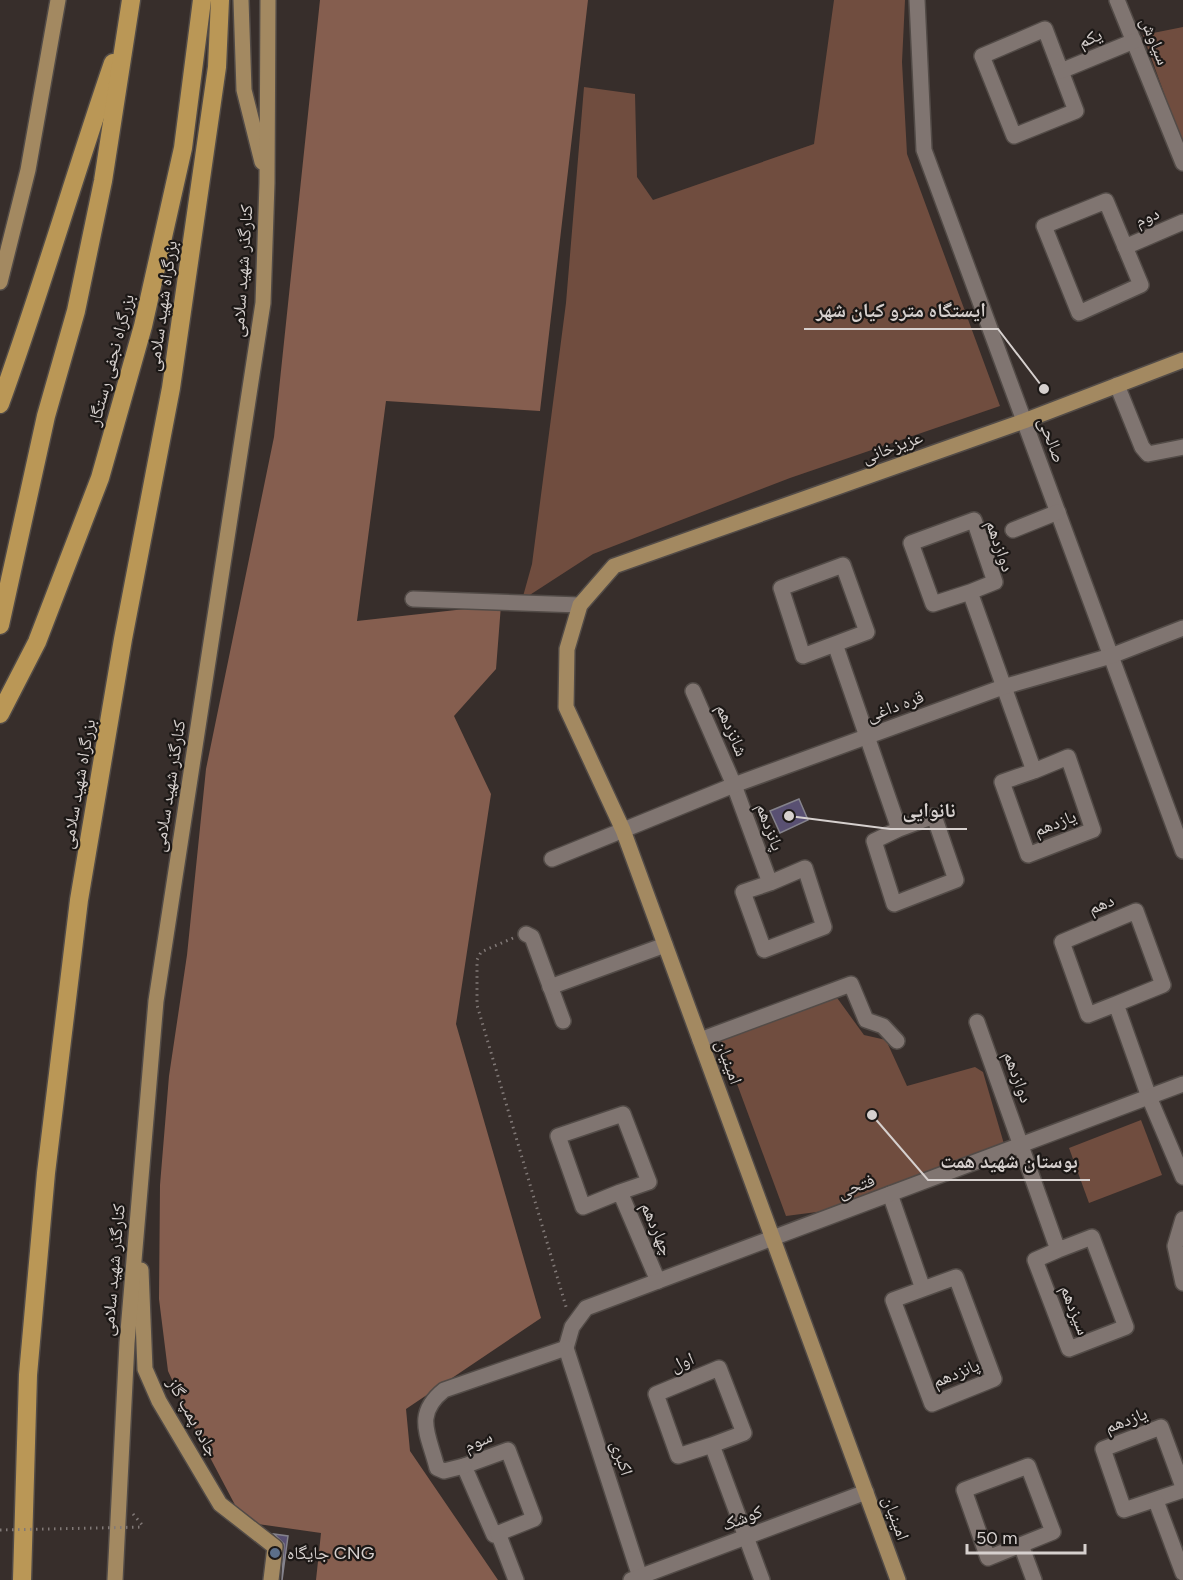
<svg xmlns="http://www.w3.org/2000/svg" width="1183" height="1580" viewBox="0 0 1183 1580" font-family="Figtree,'Noto Naskh Arabic',sans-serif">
	<rect width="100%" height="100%" fill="#372e2b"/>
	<!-- green -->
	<g fill="#704d3f">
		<polygon points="834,0 905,0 902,62 907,154 1000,406 790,478 593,554 522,600 532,564 566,303 584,87 635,94 637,177 653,200 814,144"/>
		<polygon points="1183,27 1183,146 1143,35"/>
		<polygon points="835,995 864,1035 886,1040 907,1086 975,1067 983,1072 1004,1144 832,1210 786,1216 720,1038"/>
		<polygon points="1141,1120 1162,1175 1089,1203 1069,1148"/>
	</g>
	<!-- forest -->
	<polygon fill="#855e4f" points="320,0 588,0 540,411 386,401 357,621 501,605 496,669 454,716 491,794 456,1024 541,1318 406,1409 410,1451 498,1580 316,1580 321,1533 244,1522 194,1427 168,1371 159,1299 160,1185 169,1076 187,955 206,769 274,437"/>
	<!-- building -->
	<g fill="#595072" stroke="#85838c" stroke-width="1.5">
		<polygon points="799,799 808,820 780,833 770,811"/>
		<polygon points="274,1534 288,1536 282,1580 284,1544"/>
	</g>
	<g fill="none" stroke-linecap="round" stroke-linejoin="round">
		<!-- minor casing -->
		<g stroke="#524b47" stroke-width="18">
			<g id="minor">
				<polyline points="917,0 924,150 1183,851"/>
				<polyline points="1117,0 1183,163"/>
				<polygon points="1045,29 1076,111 1014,136 982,56"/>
				<polyline points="1061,71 1134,41"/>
				<polygon points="1106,201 1141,285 1079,313 1044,226"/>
				<polyline points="1125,247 1183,222"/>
				<polyline points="1117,385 1142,447 1148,454 1183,447"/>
				<polyline points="1013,530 1058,512"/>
				<polyline points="970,592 933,604 911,543 974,520 995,582 970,592 1034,771 1068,757 1093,830 1028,855 1002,782 1034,771"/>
				<polyline points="413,599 580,605"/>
				<polyline points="835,644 803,656 781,588 843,565 867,632 835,644 899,829 934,816 956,880 894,904 874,841 899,829"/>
				<polyline points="693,691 734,785 770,883 805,868 824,927 764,950 743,892 770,883"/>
				<polyline points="552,859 734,785 1003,687 1111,656 1183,628"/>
				<polyline points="526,934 532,937 563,1021"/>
				<polyline points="550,987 665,945"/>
				<polyline points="1116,1004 1088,1015 1062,942 1136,911 1163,985 1116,1004 1149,1097 1183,1177"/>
				<polyline points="977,1022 1058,1250 1092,1237 1126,1327 1069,1349 1035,1260 1058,1250"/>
				<polyline points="700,1040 851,984 866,1020 883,1026 897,1041"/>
				<polyline points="620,1192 583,1207 558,1136 623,1114 649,1182 620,1192 658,1281"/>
				<polyline points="890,1194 923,1289 956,1277 994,1379 932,1404 893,1300 923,1289"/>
				<polyline points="1183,1219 1175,1246 1183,1283"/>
				<polyline points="566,1348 572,1327 586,1308 1183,1084"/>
				<polyline points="566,1348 641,1580"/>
				<polyline points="712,1445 678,1456 656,1394 719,1368 744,1433 712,1445 762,1580"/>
				<polygon points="508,1450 534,1519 494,1535 464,1466"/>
				<path d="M464,1466L444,1471L437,1468C429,1435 413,1415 444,1390L566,1348"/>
				<polygon points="1028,1466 1053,1532 988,1558 964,1490"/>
				<polyline points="1183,1487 1161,1427 1103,1449 1124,1510 1183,1490"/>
				<polyline points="1156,1501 1183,1573"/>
				<polyline points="498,1533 516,1580"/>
				<polyline points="1021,1545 1034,1580"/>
				<polyline points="631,1580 866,1492"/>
			</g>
		</g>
		<!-- major casing -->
		<g stroke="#524b47" stroke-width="18">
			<g id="major">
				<polyline points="241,0 244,90 262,162"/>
				<polyline points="0,282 28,170 58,0"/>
				<polyline points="141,1270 145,1369 159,1401 220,1504 275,1547 271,1580"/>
				<polyline points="115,1580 127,1343 156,1001 263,303 267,183 268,0"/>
				<polyline points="898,1580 623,830 566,707 567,649 580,605 614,566 1024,421 1183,360"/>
			</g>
		</g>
		<!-- highway casing -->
		<g stroke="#524b47" stroke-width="21">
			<g id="highway">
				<path d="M0,404C41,291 74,176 113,63"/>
				<polyline points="0,625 46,416 76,311 103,181 131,0"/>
				<polyline points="0,714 37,642 100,478 143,326 183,148 202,0"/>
				<polyline points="22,1580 28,1375 46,1173 79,900 123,639 171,388 217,67 220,0"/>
			</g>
		</g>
		<!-- path -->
		<g stroke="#817977" stroke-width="3" stroke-dasharray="1.5 4.5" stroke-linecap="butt">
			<polyline points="513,938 481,952 477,960 477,1005 567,1310"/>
			<polyline points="133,1514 144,1527"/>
		</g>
		<!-- minor -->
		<use href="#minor" stroke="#807571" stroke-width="15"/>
		<!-- major -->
		<use href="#major" stroke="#a38961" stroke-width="15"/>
		<!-- highway -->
		<use href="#highway" stroke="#ba9756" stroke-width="18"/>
		<!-- path-bridge -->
		<polyline stroke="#817977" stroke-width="3" stroke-dasharray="1.5 4.5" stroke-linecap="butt" points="0,1530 144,1527"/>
	</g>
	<!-- markers -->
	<circle fill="#5c6f8a" stroke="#1c1816" stroke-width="2" cx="275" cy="1553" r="6"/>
	<g text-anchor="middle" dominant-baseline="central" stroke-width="4.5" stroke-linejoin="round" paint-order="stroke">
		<!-- street labels -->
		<g font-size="18" fill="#d6d0ce" stroke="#1c1816">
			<text transform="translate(1090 38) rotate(-23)">یکم</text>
			<text transform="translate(1155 41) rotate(68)">سیاوش</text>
			<text transform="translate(1147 217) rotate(-23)">دوم</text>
			<text transform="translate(242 271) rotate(-86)">کنارگذر شهید سلامی</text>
			<text transform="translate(162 306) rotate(-82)">بزرگراه شهید سلامی</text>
			<text transform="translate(111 360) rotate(-75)">بزرگراه نجفی رستگار</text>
			<text transform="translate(1052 440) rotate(70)">صالحی</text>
			<text transform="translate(892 447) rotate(-20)">عزیزخانی</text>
			<text transform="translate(1000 546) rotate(71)">دوازدهم</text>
			<text transform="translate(895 706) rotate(-20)">قره داغی</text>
			<text transform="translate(732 730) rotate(67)">شانزدهم</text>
			<text transform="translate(78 784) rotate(-80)">بزرگراه شهید سلامی</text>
			<text transform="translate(169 786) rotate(-81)">کنارگذر شهید سلامی</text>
			<text transform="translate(1055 823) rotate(-21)">یازدهم</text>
			<text transform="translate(770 827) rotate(70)">پانزدهم</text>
			<text transform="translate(1101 904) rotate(-22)">دهم</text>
			<text transform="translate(729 1062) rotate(70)">امینیان</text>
			<text transform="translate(1018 1077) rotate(70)">دوازدهم</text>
			<text transform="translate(856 1186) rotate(-21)">فتحی</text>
			<text transform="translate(657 1229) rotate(67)">چهاردهم</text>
			<text transform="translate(113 1270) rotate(-85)">کنارگذر شهید سلامی</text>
			<text transform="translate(1075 1310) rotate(69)">سیزدهم</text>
			<text transform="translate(682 1362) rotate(-22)">اول</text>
			<text transform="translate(956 1373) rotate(-22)">پانزدهم</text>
			<text transform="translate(193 1417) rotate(61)">جاده پمپ گاز</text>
			<text transform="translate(1126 1420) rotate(-20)">یازدهم</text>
			<text transform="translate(478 1441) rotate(-23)">سوم</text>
			<text transform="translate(622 1458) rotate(72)">اکبری</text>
			<text transform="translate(742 1518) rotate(-21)">کوشک</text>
			<text transform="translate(896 1518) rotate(70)">امینیان</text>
		</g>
		<!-- poi labels -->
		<g font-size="18" fill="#d6d0ce" stroke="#1c1816" text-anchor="start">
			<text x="287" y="1553">جایگاه CNG</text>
		</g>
	</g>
	<!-- callouts -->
	<path fill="none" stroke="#d6d0ce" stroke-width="2" d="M1044 389L998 329H804M789 816L890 829H967M872 1115L928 1180H1090"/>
	<g fill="#d6d0ce" stroke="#1c1816" stroke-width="2">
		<circle cx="1044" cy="389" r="6"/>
		<circle cx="789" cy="816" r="6"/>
		<circle cx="872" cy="1115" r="6"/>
	</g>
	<g font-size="20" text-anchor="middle" font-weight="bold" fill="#d6d0ce" stroke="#1c1816" stroke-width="4.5" stroke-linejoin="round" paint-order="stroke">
		<text x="901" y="317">ایستگاه مترو کیان شهر</text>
		<text x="929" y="817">نانوایی</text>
		<text x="1009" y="1168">بوستان شهید همت</text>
	</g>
	<!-- scale -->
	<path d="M967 1544v9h118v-9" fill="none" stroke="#d6d0ce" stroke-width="3"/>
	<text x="976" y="1544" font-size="18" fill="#d6d0ce" stroke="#1c1816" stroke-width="4.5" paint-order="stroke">50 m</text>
</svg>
